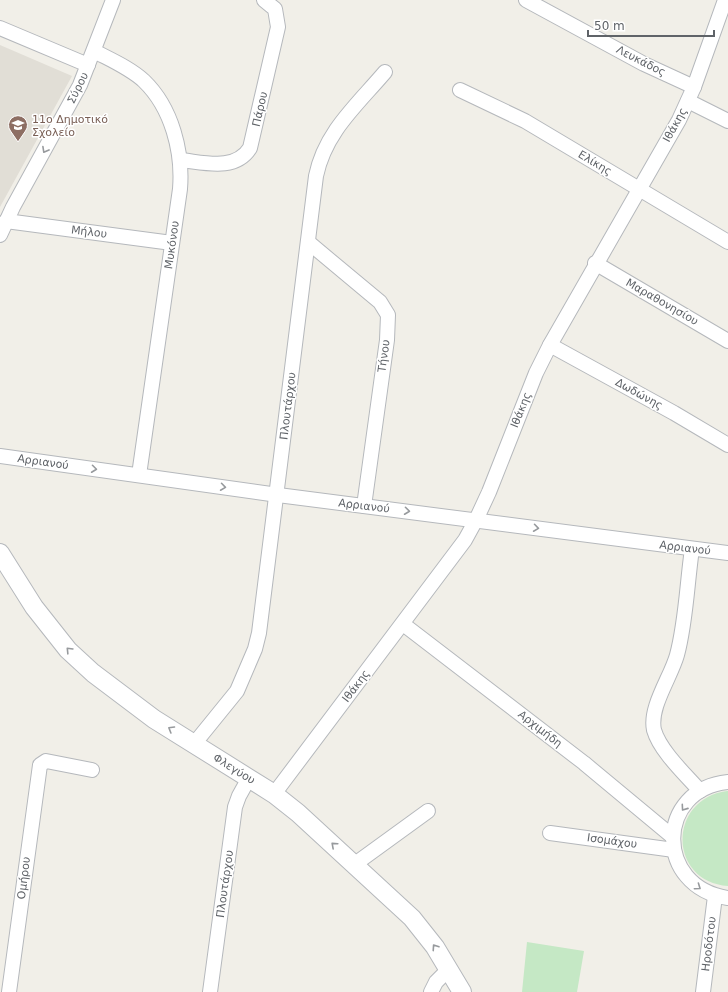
<svg xmlns="http://www.w3.org/2000/svg" width="728" height="992" viewBox="0 0 728 992" font-family="'DejaVu Sans',sans-serif">
	<rect width="100%" height="100%" fill="#f1efe8"/>
	<!-- education -->
	<polygon fill="#e1ded6" points="0,45 72,76 0,207"/>
	<!-- green -->
	<g fill="#c5e8c5">
		<path d="M727,791H728V886C668,882 667,799 727,791Z"/>
		<polygon points="527,942 584,951 577,992 522,992"/>
	</g>
	<g fill="none" stroke-linecap="round" stroke-linejoin="round">
		<!-- minor casing -->
		<g stroke="#b5b8bc" stroke-width="16">
			<g id="minor">
				<polyline points="526,0 644,64 694,87"/>
				<polyline points="0,28 88,65"/>
				<path d="M94,51C111,60 130,68 144,81C172,108 183,152 180,189L139,475"/>
				<polyline points="460,90 525,121 728,242"/>
				<polyline points="688,101 728,121"/>
				<path d="M180,160C203,162 235,172 250,148L278,27L275,9L264,0"/>
				<polyline points="6,221 172,243"/>
				<polyline points="0,235 13,207 80,85 113,0"/>
				<polyline points="308,242 380,302 388,315 387,340 364,506"/>
				<polyline points="595,263 728,341"/>
				<polyline points="550,345 674,413 728,445"/>
				<polyline points="0,456 278,495 728,553"/>
				<path d="M692,549C687,583 686,622 677,655C671,677 649,707 654,730C660,751 686,775 700,791"/>
				<polyline points="403,624 584,763 673,837"/>
				<path d="M194,744L237,691L255,649L259,633L316,176C325,132 357,105 385,72"/>
				<path d="M728,782C656,789 654,887 728,898"/>
				<polyline points="274,794 465,540 476,520 489,492 536,373 550,345 679,120 694,87 725,0"/>
				<polyline points="550,833 674,850"/>
				<polyline points="355,864 428,811"/>
				<polyline points="9,992 40,765 46,761 92,770"/>
				<polyline points="210,992 235,807 239,796 249,778"/>
				<polyline points="431,992 436,982 449,969"/>
				<polyline points="703,992 715,896"/>
			</g>
		</g>
		<!-- tertiary casing -->
		<g stroke="#b5b8bc" stroke-width="20">
			<polyline id="tertiary" points="0,553 34,607 68,650 93,673 154,719 274,794 298,813 412,918 435,947 462,992"/>
		</g>
		<!-- minor -->
		<use href="#minor" stroke="#fff" stroke-width="14"/>
		<!-- tertiary -->
		<use href="#tertiary" stroke="#fff" stroke-width="18"/>
	</g>
	<!-- one-way arrows -->
	<defs><path id="oneway-chevron" d="M-2-3.5L2.5 0L-2 3.5" fill="none" stroke-width="1.6" stroke-linecap="round" stroke-linejoin="round"/></defs>
	<g stroke="#979a9d">
		<use href="#oneway-chevron" transform="translate(45 150) rotate(119)"/>
		<use href="#oneway-chevron" transform="translate(94 469) rotate(7)"/>
		<use href="#oneway-chevron" transform="translate(223 487) rotate(8)"/>
		<use href="#oneway-chevron" transform="translate(407 511) rotate(7)"/>
		<use href="#oneway-chevron" transform="translate(536 528) rotate(8)"/>
		<use href="#oneway-chevron" transform="translate(69 650) rotate(-134)"/>
		<use href="#oneway-chevron" transform="translate(171 729) rotate(-149)"/>
		<use href="#oneway-chevron" transform="translate(684 808) rotate(125)"/>
		<use href="#oneway-chevron" transform="translate(334 845) rotate(-138)"/>
		<use href="#oneway-chevron" transform="translate(698 887) rotate(35)"/>
		<use href="#oneway-chevron" transform="translate(435 947) rotate(-124)"/>
	</g>
	<!-- icons -->
	<defs>
		<g id="school-pin" transform="scale(1)"><path d="M0 17L-7.5 6A9.5 9.5 0 1 1 7.5 6Z" fill="#8d6e63" stroke="#fff"/><path d="M0-5L7-2L0 1L-7-2ZM-4 1L0 2.5L4 1V4Q0 6-4 4Z" fill="#fff"/></g>
	</defs>
	<g fill-rule="evenodd">
		<use href="#school-pin" x="18" y="125"/>
	</g>
	<g text-anchor="middle" dominant-baseline="central" stroke-width="3" stroke-linejoin="round" paint-order="stroke">
		<!-- street labels -->
		<g font-size="11" fill="#5f6368" stroke="#fff">
			<text transform="translate(641 61) rotate(27)">Λευκάδος</text>
			<text transform="translate(78 88) rotate(-64)">Σύρου</text>
			<text transform="translate(260 109) rotate(-77)">Πάρου</text>
			<text transform="translate(675 125) rotate(-61)">Ιθάκης</text>
			<text transform="translate(595 163) rotate(31)">Ελίκης</text>
			<text transform="translate(89 232) rotate(7)">Μήλου</text>
			<text transform="translate(172 245) rotate(-82)">Μυκόνου</text>
			<text transform="translate(662 302) rotate(30)">Μαραθονησίου</text>
			<text transform="translate(384 356) rotate(-82)">Τήνου</text>
			<text transform="translate(639 394) rotate(29)">Δωδώνης</text>
			<text transform="translate(288 406) rotate(-83)">Πλουτάρχου</text>
			<text transform="translate(521 410) rotate(-68)">Ιθάκης</text>
			<text transform="translate(43 462) rotate(8)">Αρριανού</text>
			<text transform="translate(364 506) rotate(7)">Αρριανού</text>
			<text transform="translate(685 548) rotate(7)">Αρριανού</text>
			<text transform="translate(356 686) rotate(-53)">Ιθάκης</text>
			<text transform="translate(540 729) rotate(38)">Αρχιμήδη</text>
			<text transform="translate(234 769) rotate(32)">Φλεγύου</text>
			<text transform="translate(612 841) rotate(8)">Ισομάχου</text>
			<text transform="translate(24 878) rotate(-83)">Ομήρου</text>
			<text transform="translate(225 884) rotate(-82)">Πλουτάρχου</text>
			<text transform="translate(709 944) rotate(-83)">Ηροδότου</text>
		</g>
		<!-- education labels -->
		<g font-size="11" fill="#785e54" stroke="#fff" text-anchor="start">
			<text x="32" y="119">11ο Δημοτικό<tspan x="32" dy="13">Σχολείο</tspan></text>
		</g>
	</g>
	<!-- scale -->
	<path d="M588 30v6h126v-6" fill="none" stroke="#5f6368" stroke-width="2"/>
	<text x="594" y="30" font-size="12" fill="#5f6368" stroke="#ffffff" stroke-width="3" paint-order="stroke">50 m</text>
</svg>
